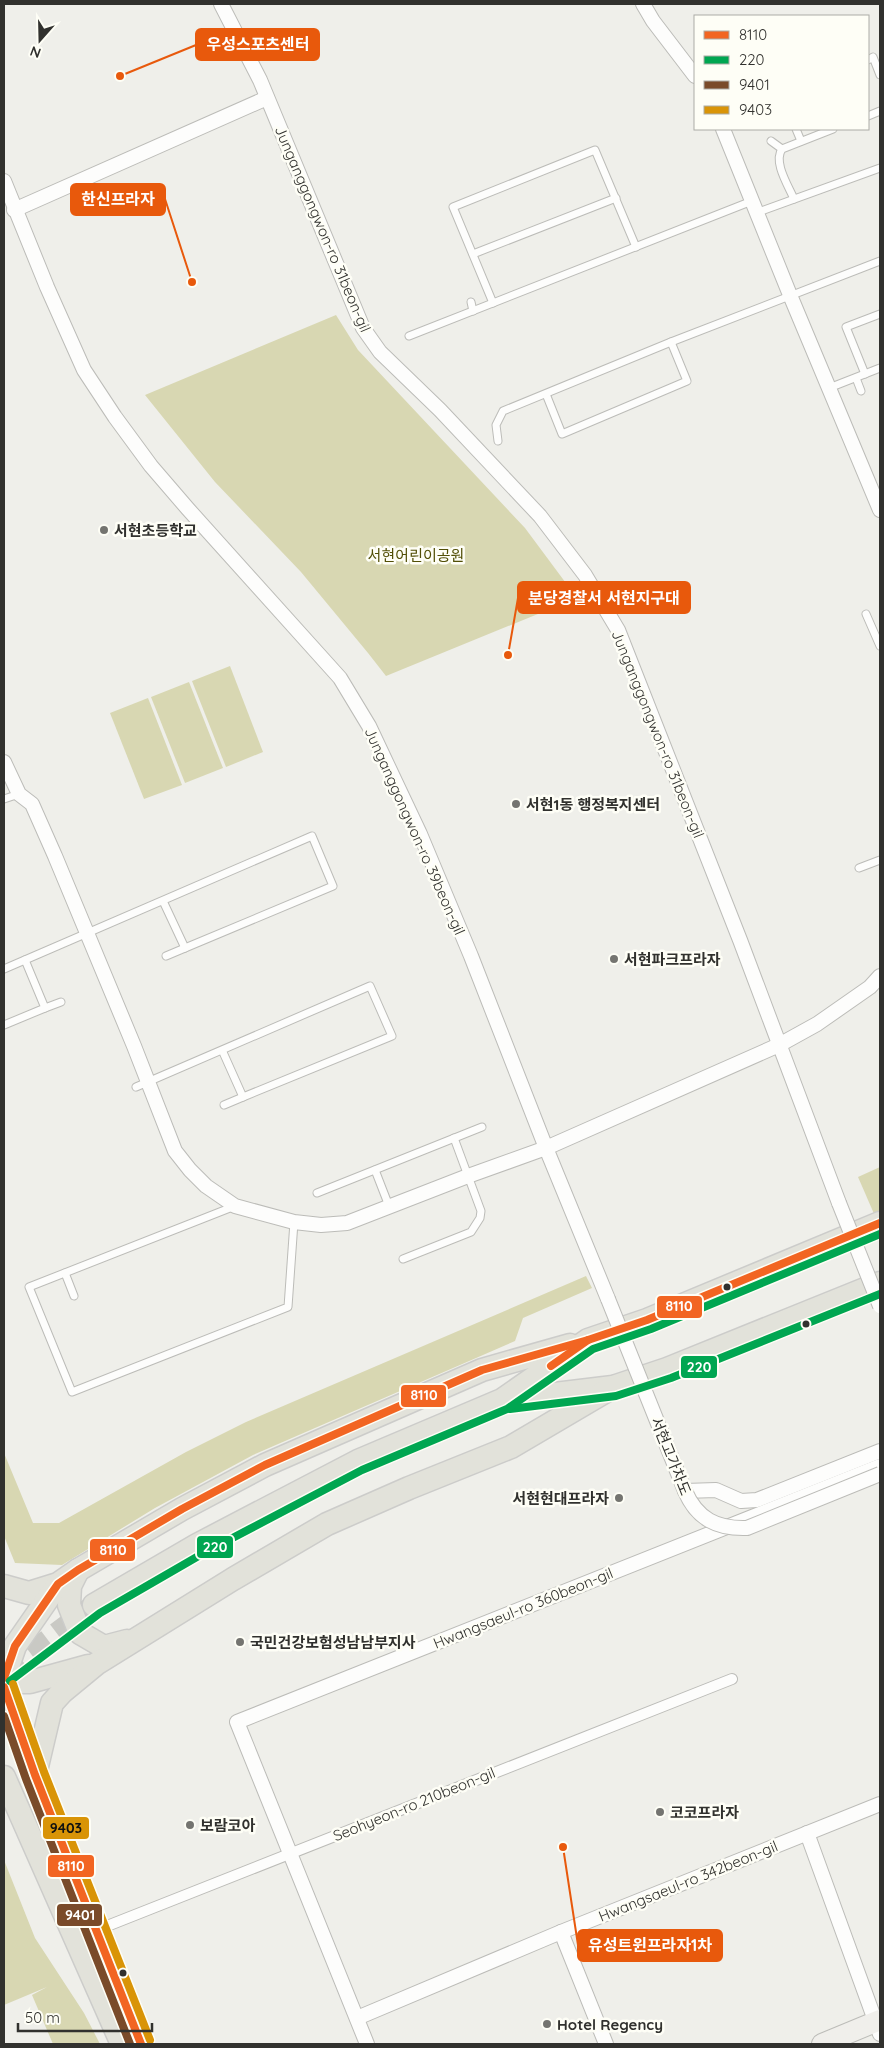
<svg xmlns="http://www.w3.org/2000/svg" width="884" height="2048" viewBox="0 0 884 2048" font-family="Quicksand,'Noto Sans KR',sans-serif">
	<rect width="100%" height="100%" fill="#efefea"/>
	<!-- green -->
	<g fill="#d8d7b2">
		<polygon points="336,315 358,350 525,528 577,598 386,676 368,653 301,572 215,482 145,395"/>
		<polygon points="230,666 263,752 226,767 192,681"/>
		<polygon points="189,682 223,768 185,783 151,697"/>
		<polygon points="148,698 182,785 144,799 110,713"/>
		<polygon points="880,1167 880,1213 875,1216 858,1177"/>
		<polygon points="586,1276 592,1288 523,1318 515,1341 253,1455 155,1508 62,1565 15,1563 4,1536 4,1453 33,1523 59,1523 186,1452 246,1422"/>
		<polygon points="4,1860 35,1938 84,2013 100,2044 53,2044 32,1995 47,1987 4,2005"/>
	</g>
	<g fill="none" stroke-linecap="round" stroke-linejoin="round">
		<!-- primary-tunnel -->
		<polyline stroke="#c9c9c4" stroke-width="22" stroke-dasharray="22 11" stroke-linecap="butt" points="4,1673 89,1609"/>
		<!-- service casing -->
		<g stroke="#bcbcb8" stroke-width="9">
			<g id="service">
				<polyline points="868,60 873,57 880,75"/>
				<polyline points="868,116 880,111"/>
				<polyline points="796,129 801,141"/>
				<polyline points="771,141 782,149"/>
				<path d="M794,199C788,185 773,162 782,149L833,129"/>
				<polyline points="756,213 880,168"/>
				<polyline points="473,254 616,198"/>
				<polyline points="471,302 473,311"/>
				<polyline points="493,303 453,207 595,150 636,247"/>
				<polyline points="409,336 752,201"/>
				<polyline points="865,374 846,327 880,314"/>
				<polyline points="856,378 861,391"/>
				<polyline points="829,388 880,368"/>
				<polyline points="546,394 562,434 687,381 671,342"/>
				<polyline points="498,441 496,425 503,411 671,342 880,261"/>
				<polyline points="866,614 880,646"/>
				<polyline points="4,799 19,794"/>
				<polyline points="859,868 880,860"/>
				<polyline points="166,956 185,948"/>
				<polyline points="4,969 312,836 333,886 185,948 163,901"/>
				<polyline points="45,1008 61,1002"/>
				<polyline points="4,1025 45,1008 25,960"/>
				<polyline points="136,1087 370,986 392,1036 243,1097 222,1050"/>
				<polyline points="224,1105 243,1097"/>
				<polyline points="375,1170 389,1206"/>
				<polyline points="317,1193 482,1127"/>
				<polyline points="235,1206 29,1287 72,1392 288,1307 294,1222"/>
				<polyline points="403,1259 471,1232 480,1218 481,1211 454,1138"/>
				<polyline points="65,1273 74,1296"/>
			</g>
		</g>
		<!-- pedestrian casing -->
		<g stroke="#bcbcb8" stroke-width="12">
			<polyline id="pedestrian" points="97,1930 732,1679"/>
		</g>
		<!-- minor casing -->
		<g stroke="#bcbcb8" stroke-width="16">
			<g id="minor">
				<polyline points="221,4 260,80 363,328 380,352 440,410 540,516 585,575 618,630 740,940 839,1203"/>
				<polyline points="643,4 653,21 695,76"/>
				<polyline points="723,129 790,295 880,510"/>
				<polyline points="4,181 47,287 84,370 115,417 151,466 188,509 340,678 369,726 420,834 471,956 546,1148 608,1299"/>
				<polyline points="14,210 267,98"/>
				<polyline points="4,762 19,794 32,804 55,856 134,1046 175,1151 190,1170 206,1186 235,1206 294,1222 321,1225 347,1223 468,1176 546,1148 779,1045 817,1024 870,987 880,976"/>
				<polyline points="685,1491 716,1490 741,1501 757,1500 880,1451"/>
				<polyline points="807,1833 880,2034"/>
				<polyline points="561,1932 606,2044"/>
				<polyline points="357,2018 561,1932 880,1804"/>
				<polyline points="367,2044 237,1722 880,1466"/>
			</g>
		</g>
		<!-- secondary casing -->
		<g stroke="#bcbcb8" stroke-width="22">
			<polyline id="secondary" points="822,2044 880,2020"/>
		</g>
		<!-- primary casing -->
		<g stroke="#ccccca" stroke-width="25">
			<g id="primary">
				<polyline points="505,1400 613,1387 667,1369 880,1283"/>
				<polyline points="78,1570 70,1586 69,1605 80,1633 104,1647 127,1641"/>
				<polyline points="4,1586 29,1593 58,1584 78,1570 182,1509 265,1465 482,1370 570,1345"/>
				<polyline points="94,1605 197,1545 358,1461 502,1400 588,1340 647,1320 880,1223"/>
				<polyline points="4,1678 15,1646 58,1584"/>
				<polyline points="4,1682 30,1682 88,1666"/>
				<polyline points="4,1687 35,1775 141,2044"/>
				<polyline points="35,1775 52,1703 62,1692 96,1664 233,1579 327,1524 409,1488 511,1447 613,1387"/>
				<polyline points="4,1777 122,2044"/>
			</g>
		</g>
		<!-- service -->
		<use href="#service" stroke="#fdfdfc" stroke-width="7"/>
		<!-- pedestrian -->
		<use href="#pedestrian" stroke="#fdfdfc" stroke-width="10"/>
		<!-- minor -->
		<use href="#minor" stroke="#fdfdfc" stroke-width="14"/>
		<!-- secondary -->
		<use href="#secondary" stroke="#f0efeb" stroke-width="20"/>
		<!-- primary -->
		<use href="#primary" stroke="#e2e2da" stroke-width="22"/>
		<!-- minor-bridge casing -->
		<g stroke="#bcbcb8" stroke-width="16" stroke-linecap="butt">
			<g id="minor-bridge">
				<polyline points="839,1203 880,1306"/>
				<path d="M608,1299L685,1491C697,1519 717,1529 747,1528L880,1474"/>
			</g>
		</g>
		<!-- minor-bridge -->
		<use href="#minor-bridge" stroke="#fdfdfc" stroke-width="14"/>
		<!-- bus-1 casing -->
		<g stroke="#fefef6" stroke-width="11">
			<g id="bus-1">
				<polyline points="551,1366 588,1340 647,1320 880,1223"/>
				<polyline points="4,1678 15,1646 58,1584 78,1570 182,1509 265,1465 482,1370 588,1340"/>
				<polyline points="4,1687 35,1775 141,2044"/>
			</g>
		</g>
		<!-- bus-2 casing -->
		<g stroke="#fefef6" stroke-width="11">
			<g id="bus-2">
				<polyline points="510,1409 616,1396 671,1378 880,1294"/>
				<polyline points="10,1681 100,1613 202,1554 362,1470 507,1409 593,1349 651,1329 880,1234"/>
			</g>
		</g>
		<!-- bus-3 casing -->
		<g stroke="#fefef6" stroke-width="11">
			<polyline id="bus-3" points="4,1716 26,1779 130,2044"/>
		</g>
		<!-- bus-4 casing -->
		<g stroke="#fefef6" stroke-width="11">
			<polyline id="bus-4" points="13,1684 44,1772 150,2040"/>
		</g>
		<!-- bus-1 -->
		<use href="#bus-1" stroke="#f26522" stroke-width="8"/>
		<!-- bus-2 -->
		<use href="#bus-2" stroke="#00a651" stroke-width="8"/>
		<!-- bus-3 -->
		<use href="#bus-3" stroke="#7a4b2a" stroke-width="8"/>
		<!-- bus-4 -->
		<use href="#bus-4" stroke="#d99407" stroke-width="8"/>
	</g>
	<!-- markers -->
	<g fill="#747470" stroke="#fefef6" stroke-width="2">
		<circle cx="104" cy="530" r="5"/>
		<circle cx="516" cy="804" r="5"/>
		<circle cx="614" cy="959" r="5"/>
		<circle cx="619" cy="1498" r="5"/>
		<circle cx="240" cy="1642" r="5"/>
		<circle cx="660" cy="1812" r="5"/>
		<circle cx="190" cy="1825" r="5"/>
		<circle cx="547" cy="2024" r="5"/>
	</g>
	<g fill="#31312e" stroke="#fefef6" stroke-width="2">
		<circle cx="727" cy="1287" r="4.5"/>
		<circle cx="806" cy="1324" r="4.5"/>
		<circle cx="123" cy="1973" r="4.5"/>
	</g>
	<g text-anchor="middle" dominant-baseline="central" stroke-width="5" stroke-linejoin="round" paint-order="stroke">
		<!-- street labels -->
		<g font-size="15" fill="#31312e" stroke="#fefef6">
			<text transform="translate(323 229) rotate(67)">Junganggongwon-ro 31beon-gil</text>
			<text transform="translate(658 734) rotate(68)">Junganggongwon-ro 31beon-gil</text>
			<text transform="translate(415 831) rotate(66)">Junganggongwon-ro 39beon-gil</text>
			<text transform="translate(671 1456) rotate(68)">서현고가차도</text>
			<text transform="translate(523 1608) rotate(-22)">Hwangsaeul-ro 360beon-gil</text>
			<text transform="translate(414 1804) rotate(-22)">Seohyeon-ro 210beon-gil</text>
			<text transform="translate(688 1881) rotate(-22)">Hwangsaeul-ro 342beon-gil</text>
		</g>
		<!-- poi labels -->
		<g font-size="15" font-weight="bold" fill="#31312e" stroke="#fefef6" text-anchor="start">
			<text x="114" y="530">서현초등학교</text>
			<text x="526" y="804">서현1동 행정복지센터</text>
			<text x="624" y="959">서현파크프라자</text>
			<text x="609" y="1498" text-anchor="end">서현현대프라자</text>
			<text x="250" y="1642">국민건강보험성남남부지사</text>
			<text x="670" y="1812">코코프라자</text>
			<text x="200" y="1825">보람코아</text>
			<text x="557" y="2024">Hotel Regency</text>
		</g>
		<!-- park labels -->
		<g font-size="15" fill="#524f06" stroke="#fefef6">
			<text x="416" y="555">서현어린이공원</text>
		</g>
	</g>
	<!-- callouts -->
	<path fill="none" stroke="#e8590c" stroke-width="2" d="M120 76L196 45M192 282L165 199M508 655L518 598M563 1847L578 1945"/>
	<g fill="#e8590c" stroke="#fefef6" stroke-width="2">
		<circle cx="120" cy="76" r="5"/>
		<circle cx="192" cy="282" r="5"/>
		<circle cx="508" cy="655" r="5"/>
		<circle cx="563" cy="1847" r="5"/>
	</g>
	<g fill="#e8590c" stroke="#e8590c" stroke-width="2">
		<rect x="196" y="29" width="123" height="31" rx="5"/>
		<rect x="71" y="184" width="94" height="31" rx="5"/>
		<rect x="518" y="582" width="172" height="31" rx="5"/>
		<rect x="578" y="1930" width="144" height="31" rx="5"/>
	</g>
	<g font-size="16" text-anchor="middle" font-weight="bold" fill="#fff">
		<text x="258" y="50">우성스포츠센터</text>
		<text x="118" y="205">한신프라자</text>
		<text x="604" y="604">분당경찰서 서현지구대</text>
		<text x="650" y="1951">유성트윈프라자1차</text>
	</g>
	<g stroke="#fefef6" stroke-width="2">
		<rect x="656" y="1295" width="47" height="24" rx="5" fill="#f26522"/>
		<rect x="680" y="1355" width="38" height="24" rx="5" fill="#00a651"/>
		<rect x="400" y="1384" width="47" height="24" rx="5" fill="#f26522"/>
		<rect x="196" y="1535" width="38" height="24" rx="5" fill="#00a651"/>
		<rect x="89" y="1538" width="47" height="24" rx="5" fill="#f26522"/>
		<rect x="42" y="1816" width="48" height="24" rx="5" fill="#d99407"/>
		<rect x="47" y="1854" width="48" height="24" rx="5" fill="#f26522"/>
		<rect x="56" y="1903" width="47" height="24" rx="5" fill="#7a4b2a"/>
	</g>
	<g font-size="14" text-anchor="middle" font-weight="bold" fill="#fff">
		<text x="679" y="1311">8110</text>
		<text x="699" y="1372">220</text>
		<text x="424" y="1400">8110</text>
		<text x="215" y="1552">220</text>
		<text x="113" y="1555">8110</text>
		<text x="71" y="1871">8110</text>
		<text x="80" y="1920">9401</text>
	</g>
	<g font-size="14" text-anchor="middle" font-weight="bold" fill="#111">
		<text x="66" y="1833">9403</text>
	</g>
	<!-- border -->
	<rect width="884" height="2048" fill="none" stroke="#31312e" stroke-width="10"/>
	<!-- legend -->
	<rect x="694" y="15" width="175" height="115" fill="#fefef6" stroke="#acaca6"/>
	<rect x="704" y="31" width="25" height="8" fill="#f26522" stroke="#acaca6"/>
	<text x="739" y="40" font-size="15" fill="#31312e">8110</text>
	<rect x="704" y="56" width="25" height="8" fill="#00a651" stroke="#acaca6"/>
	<text x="739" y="65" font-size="15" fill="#31312e">220</text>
	<rect x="704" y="81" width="25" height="8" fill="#7a4b2a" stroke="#acaca6"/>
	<text x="739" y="90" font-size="15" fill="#31312e">9401</text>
	<rect x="704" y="106" width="25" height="8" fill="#d99407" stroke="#acaca6"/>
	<text x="739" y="115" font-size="15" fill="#31312e">9403</text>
	<!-- north arrow -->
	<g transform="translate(40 40) rotate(200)" stroke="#fefef6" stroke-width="4" paint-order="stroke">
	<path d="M0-4L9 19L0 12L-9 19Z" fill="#31312e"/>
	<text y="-8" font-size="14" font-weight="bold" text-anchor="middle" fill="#31312e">N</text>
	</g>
	<!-- scale -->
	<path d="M18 2023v8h134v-8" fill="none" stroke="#31312e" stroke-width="2.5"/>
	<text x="25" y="2023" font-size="15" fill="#31312e" stroke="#fefef6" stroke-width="4" paint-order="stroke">50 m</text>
</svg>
